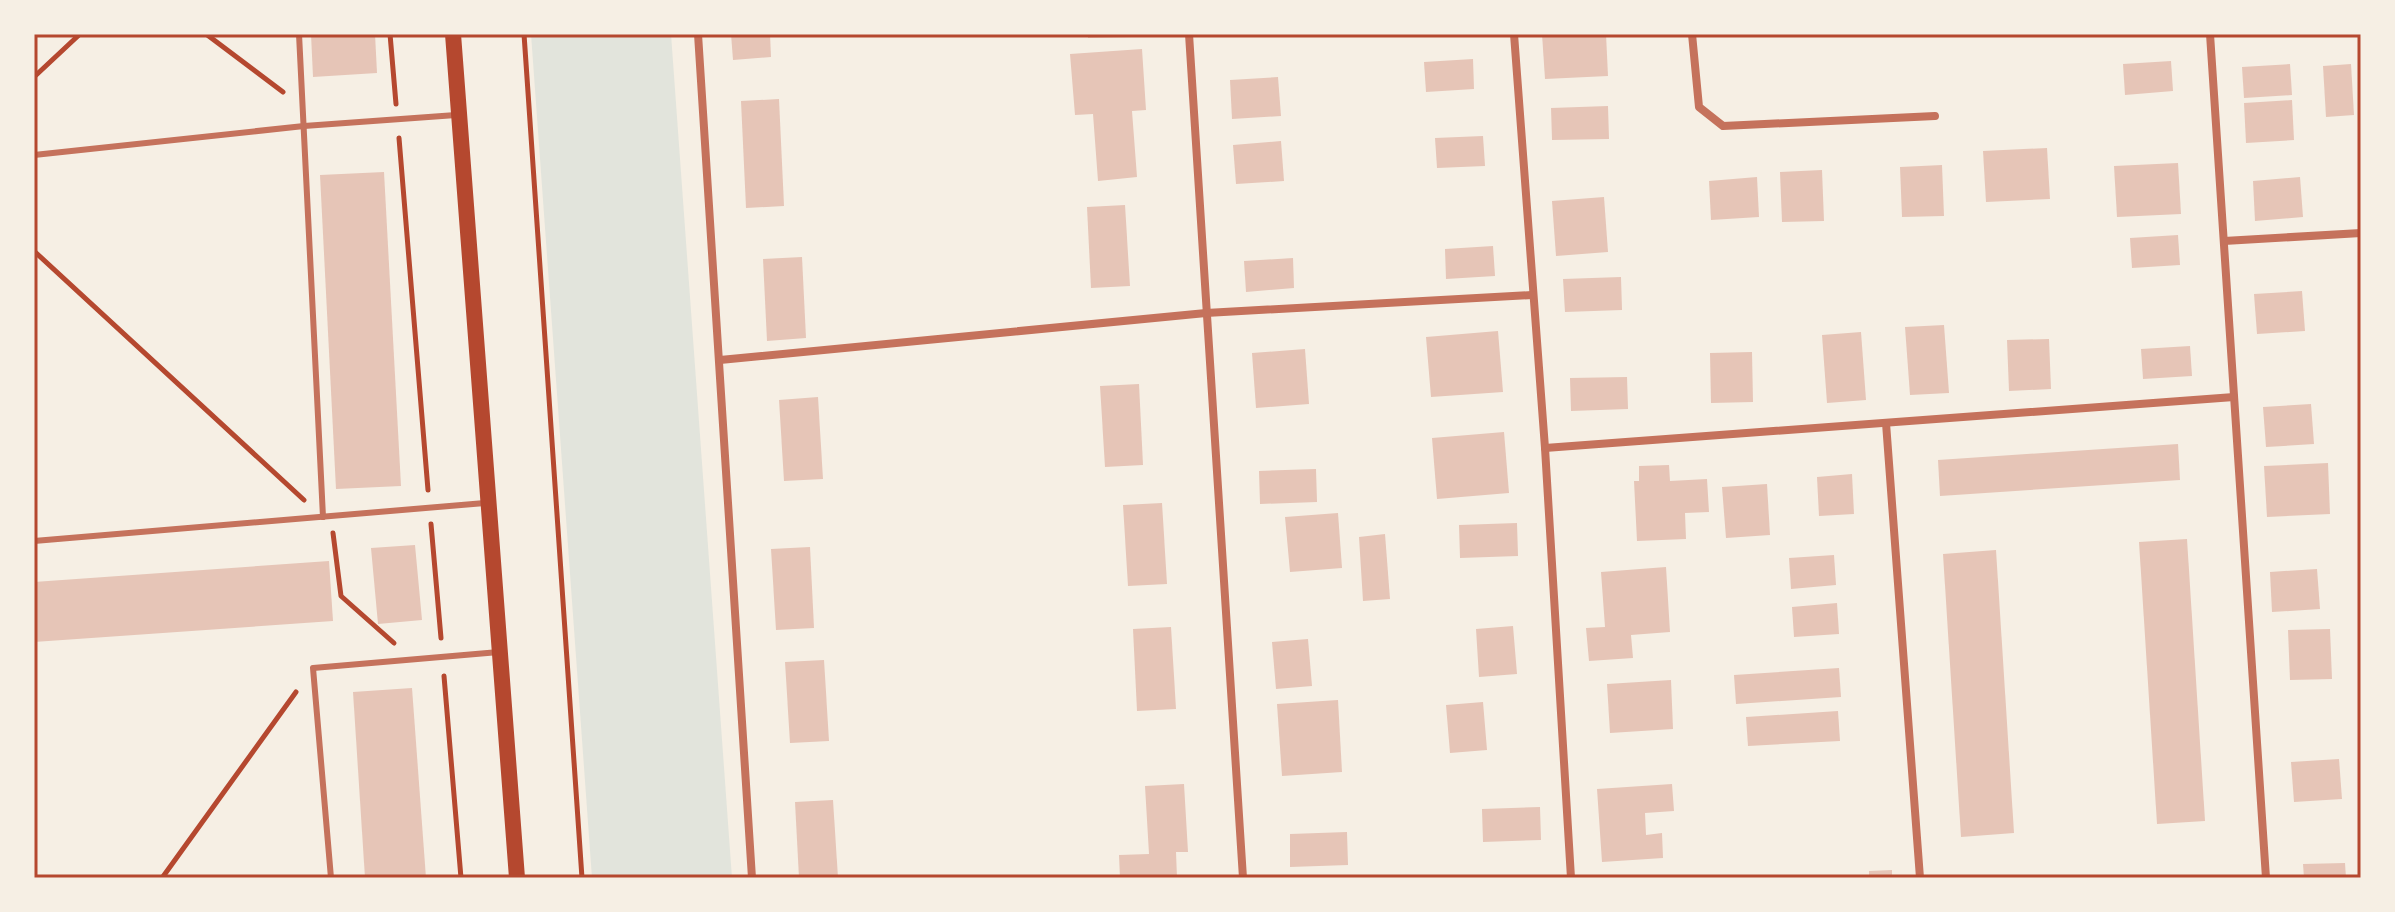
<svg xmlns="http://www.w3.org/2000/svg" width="2395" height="912" viewBox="0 0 2395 912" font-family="'PT Serif',serif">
	<rect width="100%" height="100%" fill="#f6efe4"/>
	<!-- green -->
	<polygon fill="#e2e4dc" points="531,34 671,34 732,878 592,878"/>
	<!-- building -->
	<g fill="#e6c5b7">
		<polygon points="311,34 375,34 377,73 313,77"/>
		<polygon points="731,34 770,34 771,57 733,60"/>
		<polygon points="1088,34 1132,34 1132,37 1088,38"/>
		<polygon points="1542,34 1606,34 1608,76 1545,79"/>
		<polygon points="1142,49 1146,110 1132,111 1137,177 1098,181 1093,114 1075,115 1070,54"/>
		<polygon points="1473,59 1474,89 1426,92 1424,62"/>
		<polygon points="2171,61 2173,91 2125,95 2123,64"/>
		<polygon points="2290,64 2292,95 2244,98 2242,67"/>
		<polygon points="2351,64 2354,115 2326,117 2323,66"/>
		<polygon points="1278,77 1281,116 1232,119 1230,80"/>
		<polygon points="779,99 784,206 746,208 741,101"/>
		<polygon points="2292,100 2294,140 2246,143 2244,103"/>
		<polygon points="1608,106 1609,139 1552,140 1551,108"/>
		<polygon points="1483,136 1485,166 1437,168 1435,138"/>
		<polygon points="1281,141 1284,181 1236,184 1233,145"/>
		<polygon points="2047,148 2050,199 1986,202 1983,151"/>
		<polygon points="2178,163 2181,214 2117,217 2114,166"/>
		<polygon points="1942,165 1944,216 1902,217 1900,167"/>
		<polygon points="1822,170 1824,221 1782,222 1780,172"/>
		<polygon points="384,172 401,486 336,489 320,175"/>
		<polygon points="1757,177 1759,217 1711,220 1709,181"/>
		<polygon points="2300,177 2303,217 2255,221 2253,181"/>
		<polygon points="1604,197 1608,252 1556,256 1552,201"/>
		<polygon points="1125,205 1130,286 1091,288 1087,207"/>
		<polygon points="2178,235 2180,265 2132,268 2130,238"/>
		<polygon points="1493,246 1495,276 1446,279 1445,249"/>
		<polygon points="802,257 806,338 767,341 763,259"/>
		<polygon points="1293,258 1294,288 1246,292 1244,261"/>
		<polygon points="1621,277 1622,310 1565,312 1563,279"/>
		<polygon points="2302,291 2305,331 2257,334 2254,294"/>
		<polygon points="1944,325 1949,393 1910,395 1905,327"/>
		<polygon points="1498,331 1503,392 1431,397 1426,337"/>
		<polygon points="1861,332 1866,400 1827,403 1822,335"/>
		<polygon points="2049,339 2051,389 2009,391 2007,340"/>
		<polygon points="2190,346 2192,376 2143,379 2141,349"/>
		<polygon points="1305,349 1309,404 1256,408 1252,353"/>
		<polygon points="1752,352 1753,402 1711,403 1710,353"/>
		<polygon points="1627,377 1628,409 1571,411 1570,378"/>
		<polygon points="1139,384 1143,465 1105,467 1100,386"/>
		<polygon points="818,397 823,479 784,481 779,400"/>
		<polygon points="2311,404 2314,444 2266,447 2263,407"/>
		<polygon points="1504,432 1509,493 1437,499 1432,438"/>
		<polygon points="2178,444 2180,480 1940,496 1938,460"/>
		<polygon points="2328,463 2330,514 2267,517 2264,466"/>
		<polygon points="1669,465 1670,481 1707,479 1709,512 1685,513 1686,539 1637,541 1634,481 1639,481 1639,466"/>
		<polygon points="1316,469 1317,502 1260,504 1259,471"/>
		<polygon points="1852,474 1854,514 1819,516 1817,477"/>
		<polygon points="1767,484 1770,535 1726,538 1722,487"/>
		<polygon points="1162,503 1167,584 1128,586 1123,505"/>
		<polygon points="1338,513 1342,568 1290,572 1285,517"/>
		<polygon points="1517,523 1518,556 1460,558 1459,525"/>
		<polygon points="1385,534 1390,599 1363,601 1359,537"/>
		<polygon points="2187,539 2205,821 2157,824 2139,542"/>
		<polygon points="415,545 422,620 378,624 371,548"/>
		<polygon points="810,547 814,628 776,630 771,549"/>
		<polygon points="1996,550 2014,833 1961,837 1943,554"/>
		<polygon points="1834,555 1836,585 1791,589 1789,558"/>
		<polygon points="329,561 333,621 34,642 34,582"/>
		<polygon points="1666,567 1670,632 1631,635 1633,658 1589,661 1586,628 1605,627 1601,572"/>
		<polygon points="2317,569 2320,609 2272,612 2270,572"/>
		<polygon points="1837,603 1839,634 1794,637 1792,607"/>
		<polygon points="1513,626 1517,674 1479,677 1476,629"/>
		<polygon points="1171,627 1176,709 1137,711 1133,629"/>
		<polygon points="2330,629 2332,679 2290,680 2288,630"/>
		<polygon points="1308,639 1312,686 1276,689 1272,642"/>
		<polygon points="824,660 829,741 790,743 785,662"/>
		<polygon points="1839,668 1841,697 1736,704 1734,675"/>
		<polygon points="1671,680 1673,729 1610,733 1607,684"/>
		<polygon points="412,688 426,878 365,878 353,692"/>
		<polygon points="1338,700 1342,772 1282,776 1277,704"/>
		<polygon points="1483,702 1487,750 1450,753 1446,705"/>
		<polygon points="1838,711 1840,741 1748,746 1746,717"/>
		<polygon points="2339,759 2342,799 2294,802 2291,762"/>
		<polygon points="1184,784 1188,852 1176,852 1177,878 1120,878 1119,855 1149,854 1145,786"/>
		<polygon points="1672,784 1674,811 1645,813 1646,835 1662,833 1663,858 1602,862 1597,789"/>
		<polygon points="833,800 838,878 799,878 795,802"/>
		<polygon points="1540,807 1541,840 1483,842 1482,809"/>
		<polygon points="1347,832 1348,865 1290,867 1290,834"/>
		<polygon points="2345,863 2346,878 2304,878 2303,864"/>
		<polygon points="1892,870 1892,878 1869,878 1869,871"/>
	</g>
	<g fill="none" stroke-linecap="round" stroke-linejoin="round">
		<!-- path -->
		<g stroke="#b5482f" stroke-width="5">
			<polyline points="206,34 283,92"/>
			<polyline points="390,34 396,104"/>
			<polyline points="524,34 582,878"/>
			<polyline points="34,77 80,34"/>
			<polyline points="399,138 428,490"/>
			<polyline points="34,251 304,500"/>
			<polyline points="431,524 441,638"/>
			<polyline points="333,533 341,596 394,643"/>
			<polyline points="444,676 461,878"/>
			<polyline points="162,878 296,692"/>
		</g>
		<!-- service -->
		<g stroke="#c5725c" stroke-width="6">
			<polyline points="299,34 323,517"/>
			<polyline points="34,155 304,126 456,115"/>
			<polyline points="34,541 485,503"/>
			<polyline points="331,878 313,668 499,652"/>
		</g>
		<!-- minor -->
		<g stroke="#c5725c" stroke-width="8">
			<polyline points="698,34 752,878"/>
			<polyline points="1189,34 1243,878"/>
			<polyline points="1514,34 1545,448 1571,878"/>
			<polyline points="1692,34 1699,107 1723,126 1935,116"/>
			<polyline points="2210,34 2266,878"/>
			<polyline points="2224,241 2361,233"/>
			<polyline points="720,360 1206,313 1532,295"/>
			<polyline points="1886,423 1920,878"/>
			<polyline points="1545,448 2234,397"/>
		</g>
		<!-- secondary -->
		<polyline stroke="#b5482f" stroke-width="16" points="453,34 517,878"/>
	</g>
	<!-- border -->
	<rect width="2395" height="912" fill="none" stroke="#f6efe4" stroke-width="72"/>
	<rect x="36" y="36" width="2323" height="840" fill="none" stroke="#b5482f" stroke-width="3"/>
</svg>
